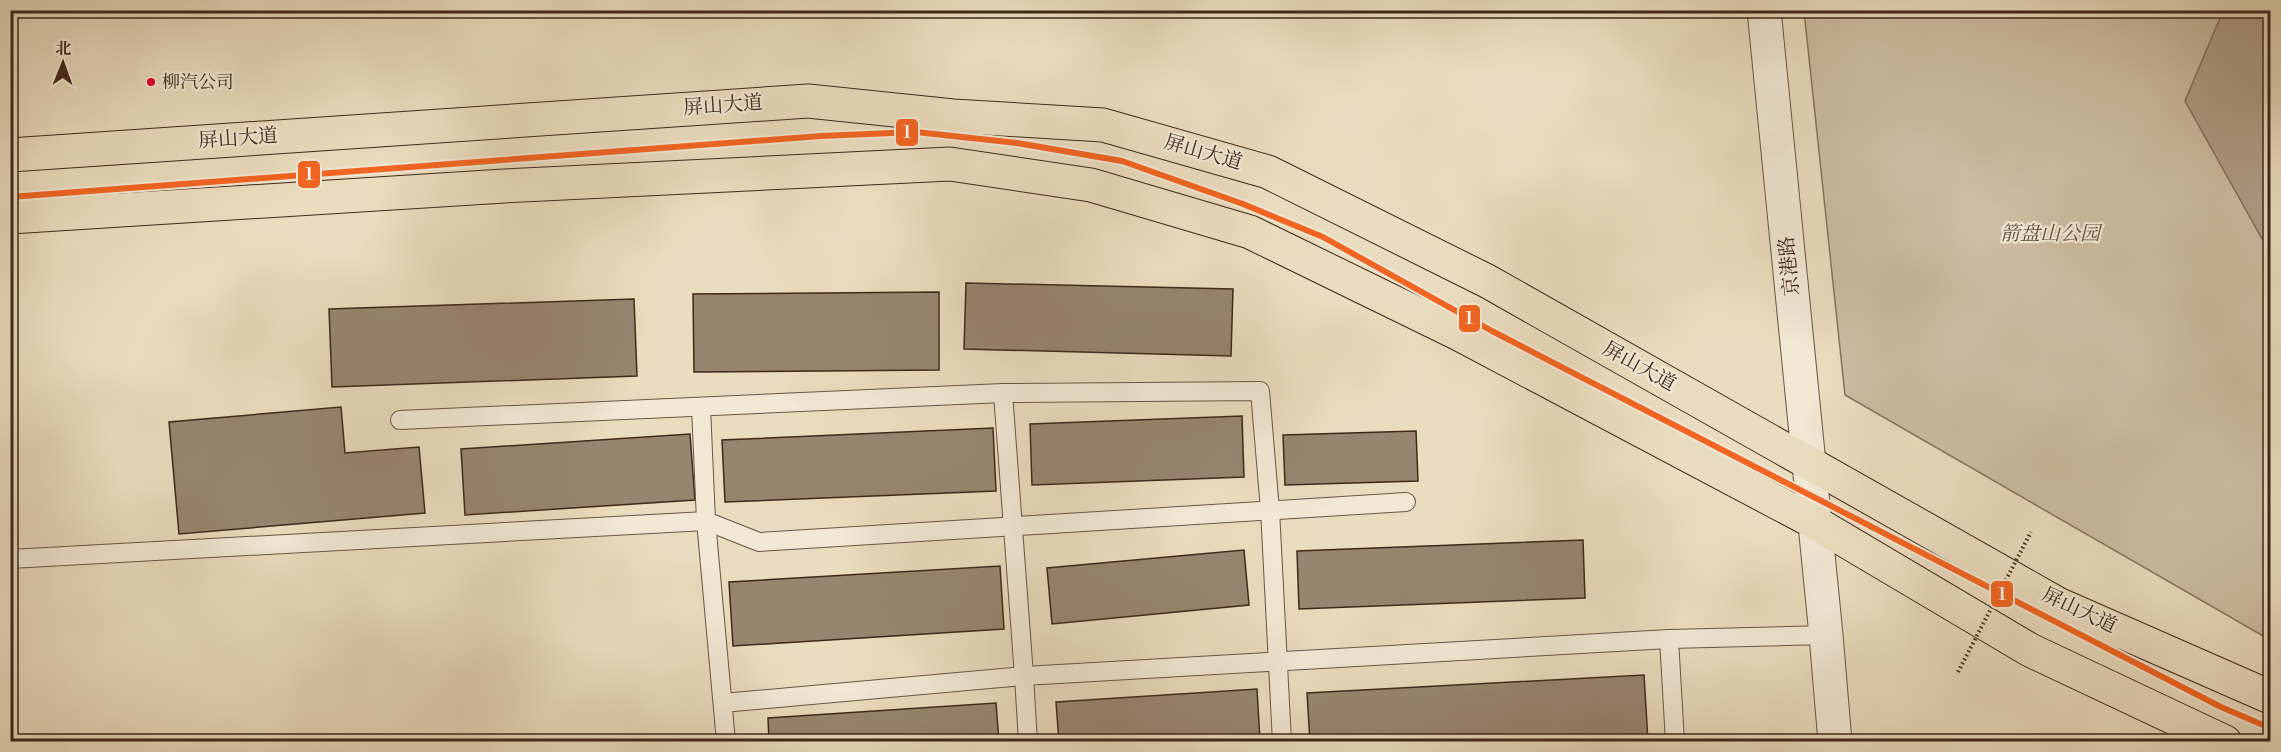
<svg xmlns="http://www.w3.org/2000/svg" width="2281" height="752" viewBox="0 0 2281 752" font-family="'Libre Bodoni','Noto Serif SC',serif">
	<rect width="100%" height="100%" fill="#eadcbe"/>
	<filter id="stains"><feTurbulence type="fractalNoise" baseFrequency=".00333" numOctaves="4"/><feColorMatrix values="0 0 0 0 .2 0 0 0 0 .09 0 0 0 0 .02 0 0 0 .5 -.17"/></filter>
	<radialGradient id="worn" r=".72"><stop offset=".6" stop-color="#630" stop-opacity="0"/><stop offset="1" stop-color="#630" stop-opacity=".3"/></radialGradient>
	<!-- green -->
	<polygon fill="#cdbda2" stroke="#86725e" stroke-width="1.5" points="1804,11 2270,11 2270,640 1845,395"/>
	<!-- water -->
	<polygon fill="#b09e87" stroke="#836e5c" stroke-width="1.5" points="2223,11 2270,11 2270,248 2266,246 2185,101"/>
	<!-- building -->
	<g fill="#988570" stroke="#3f271b" stroke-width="1.5">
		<polygon points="966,283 1233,289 1231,356 964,349"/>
		<polygon points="939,292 939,370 694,372 693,294"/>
		<polygon points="634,299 637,376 332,387 329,309"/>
		<polygon points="341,407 345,453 419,447 425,513 179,534 169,422"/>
		<polygon points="1242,416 1244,477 1032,485 1030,424"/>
		<polygon points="993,428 996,491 725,502 722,440"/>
		<polygon points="1416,431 1418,481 1285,485 1283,435"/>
		<polygon points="690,434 695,500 465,515 461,449"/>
		<polygon points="1583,540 1585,598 1299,609 1297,551"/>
		<polygon points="1244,550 1249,605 1052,624 1047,568"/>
		<polygon points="1000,566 1004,629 733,646 729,582"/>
		<polygon points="1644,675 1648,741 1310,742 1307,693"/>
		<polygon points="1257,689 1260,742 1059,742 1056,702"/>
		<polygon points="996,703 999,742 769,742 768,718"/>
	</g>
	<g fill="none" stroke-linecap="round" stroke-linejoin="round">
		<!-- service casing -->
		<g stroke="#6a5444" stroke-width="20">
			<g id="service">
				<polyline points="1003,393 1260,391 1270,510 1282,742"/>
				<polyline points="701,407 706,521 726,742"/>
				<polyline points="400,420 1003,393 1024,676 1669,639 1826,635"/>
				<polyline points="10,559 706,521 759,542 1406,502"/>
				<polyline points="1669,639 1675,742"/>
				<polyline points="723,703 1024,676 1028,742"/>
			</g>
		</g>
		<!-- minor casing -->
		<g stroke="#6a5444" stroke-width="35">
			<polyline id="minor" points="1764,10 1826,635 1835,742"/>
		</g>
		<!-- primary casing -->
		<g stroke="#3f271b" stroke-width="35">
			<g id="primary">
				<polyline points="10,155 808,101 953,116 1103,125 1268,172 1487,281 2058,604 2270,697"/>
				<polyline points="10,217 504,186 950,164 1091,185 1250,232 1459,334 1814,522 2030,650 2225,742"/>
			</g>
		</g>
		<!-- service -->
		<use href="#service" stroke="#f1e8d5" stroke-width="18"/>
		<!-- minor -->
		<use href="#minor" stroke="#f1e8d5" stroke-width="33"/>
		<!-- primary -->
		<use href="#primary" stroke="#eadcbe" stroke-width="33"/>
		<!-- path-bridge -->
		<polyline stroke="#3f271b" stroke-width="4" stroke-dasharray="1.5 3" stroke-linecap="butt" points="1958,672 2031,532"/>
		<!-- metro-1 casing -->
		<g stroke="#f1e8d5" stroke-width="10">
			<polyline id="metro-1" points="10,197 821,136 916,132 1017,143 1122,161 1243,204 1323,237 1492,331 2221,707 2270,728"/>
		</g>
		<!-- metro-1 -->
		<use href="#metro-1" stroke="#f26522" stroke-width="6"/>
	</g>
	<!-- markers -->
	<circle fill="#e4002b" stroke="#f1e8d5" stroke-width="2" cx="151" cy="82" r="5"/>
	<g text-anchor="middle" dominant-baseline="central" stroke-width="4.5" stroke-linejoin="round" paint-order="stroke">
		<!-- bus labels -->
		<g font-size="18" fill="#3f271b" stroke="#f1e8d5" text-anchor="start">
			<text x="162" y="82">柳汽公司</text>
		</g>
		<!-- street labels -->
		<g font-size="20" fill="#3f271b" stroke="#f1e8d5">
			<text transform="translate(723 106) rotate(-4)">屏山大道</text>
			<text transform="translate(238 139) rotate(-4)">屏山大道</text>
			<text transform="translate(1203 153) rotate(16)">屏山大道</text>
			<text transform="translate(1790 266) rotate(-96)">京港路</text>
			<text transform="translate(1639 367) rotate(29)">屏山大道</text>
			<text transform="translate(2079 611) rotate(25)">屏山大道</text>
		</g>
		<!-- park labels -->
		<g font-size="20" font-style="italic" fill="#624c3d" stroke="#f1e8d5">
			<text x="2050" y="234">箭盘山公园</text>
		</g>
	</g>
	<g stroke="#f1e8d5" stroke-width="2">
		<rect x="895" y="118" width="24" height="29" rx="6" fill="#f26522"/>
		<rect x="297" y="160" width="24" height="29" rx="6" fill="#f26522"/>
		<rect x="1458" y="304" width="23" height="29" rx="6" fill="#f26522"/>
		<rect x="1990" y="580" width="24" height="28" rx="6" fill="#f26522"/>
	</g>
	<g font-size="16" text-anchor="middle" font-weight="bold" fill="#fff">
		<text x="907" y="138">1</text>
		<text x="309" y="180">1</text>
		<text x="1469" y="324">1</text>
		<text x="2002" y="600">1</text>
	</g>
	<!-- margin -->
	<rect width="2281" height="752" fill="none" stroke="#eadcbe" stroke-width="36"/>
	<rect x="12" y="12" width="2257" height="728" fill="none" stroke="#3f271b" stroke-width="3"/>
	<rect x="18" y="18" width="2245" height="716" fill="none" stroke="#3f271b" stroke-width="1.5"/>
	<!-- north arrow -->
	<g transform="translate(63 63) rotate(1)" stroke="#f1e8d5" stroke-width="4.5" paint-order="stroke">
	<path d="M0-4.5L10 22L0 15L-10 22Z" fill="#3f271b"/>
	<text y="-9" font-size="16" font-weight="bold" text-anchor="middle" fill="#3f271b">北</text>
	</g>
	<rect width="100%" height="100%" filter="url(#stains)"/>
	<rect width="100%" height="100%" fill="url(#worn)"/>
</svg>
